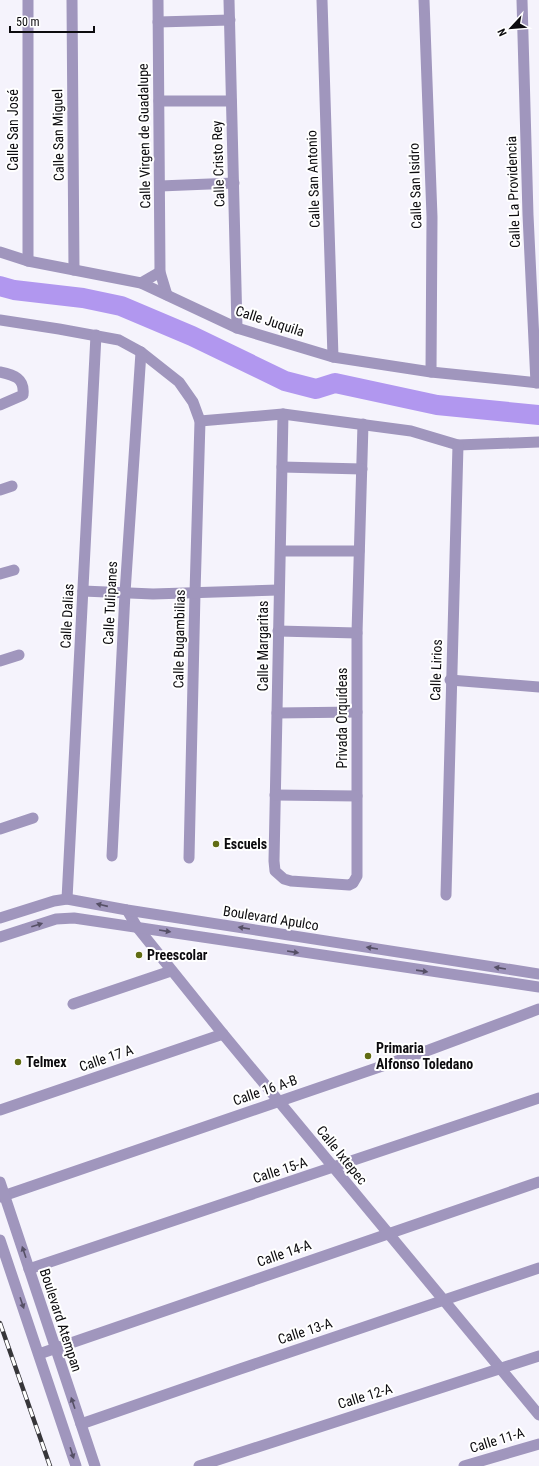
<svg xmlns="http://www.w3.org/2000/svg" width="539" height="1466" viewBox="0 0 539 1466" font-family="'Roboto Condensed',sans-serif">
	<rect width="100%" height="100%" fill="#f5f3fc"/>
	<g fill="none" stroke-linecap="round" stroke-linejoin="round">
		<!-- river -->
		<polyline stroke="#b197ef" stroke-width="20" points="0,286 14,290 83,298 121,306 192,336 285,381 316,389 335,383 437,405 539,415"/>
		<!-- minor -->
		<g stroke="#a096bd" stroke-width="11">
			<polyline points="72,0 74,270"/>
			<polyline points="158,0 160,272 167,295"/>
			<polyline points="229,0 237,328"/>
			<polyline points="322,0 333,357"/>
			<polyline points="424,0 432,217 431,372"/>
			<polyline points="522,0 528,215 536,383"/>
			<polyline points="158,22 230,20"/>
			<polyline points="159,101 231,101"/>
			<polyline points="160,186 234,183"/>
			<polyline points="0,252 28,261 141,283 237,328 333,357 431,372 539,383"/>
			<polyline points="28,261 28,0"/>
			<polyline points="141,283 160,272"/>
			<polyline points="0,320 59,329 119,340 141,352 179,382 193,402 200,421 195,593 189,858"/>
			<path d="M0,372C14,375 25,378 23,395L0,405"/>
			<polyline points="283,414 274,861 275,871 284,879 291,881 349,885 353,883 357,876 357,633 363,424"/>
			<polyline points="200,421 283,414 411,431 458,445 539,442"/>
			<polyline points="282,467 362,469"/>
			<polyline points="0,490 12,486"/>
			<polyline points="281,551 359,551"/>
			<polyline points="0,574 14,570"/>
			<polyline points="83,591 153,594 278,590"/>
			<polyline points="278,631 357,633"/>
			<polyline points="0,661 19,655"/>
			<polyline points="450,680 539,687"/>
			<polyline points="277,713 357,712"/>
			<polyline points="275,795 357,796"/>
			<polyline points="0,829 33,818"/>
			<polyline points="112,856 125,593 141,352"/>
			<polyline points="446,895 458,445"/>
			<polyline points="67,899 96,335"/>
			<polyline points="127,910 137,927 223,1034 539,1415"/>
			<polyline points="73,1004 171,971"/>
			<polyline points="0,1110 223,1034"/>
			<polyline points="0,1197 429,1050 539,1009"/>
			<polyline points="29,1269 539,1098"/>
			<polyline points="39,1354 539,1182"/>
			<polyline points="81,1424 240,1369 539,1268"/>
			<polyline points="199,1466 539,1356"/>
			<polyline points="464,1466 539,1444"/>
		</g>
		<!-- tertiary -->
		<g stroke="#a096bd" stroke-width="11">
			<polyline points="0,918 54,901 67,899 127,910 539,974"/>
			<polyline points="0,937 56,919 74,918 539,987"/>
			<polyline points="0,1182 95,1466"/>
			<polyline points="0,1240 76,1466"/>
		</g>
		<!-- rail casing -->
		<g stroke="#37363a" stroke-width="4.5">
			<polyline id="rail" points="0,1323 50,1466"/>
		</g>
		<!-- rail -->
		<use href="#rail" stroke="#fff" stroke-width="3" stroke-dasharray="9" stroke-linecap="butt"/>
	</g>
	<!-- one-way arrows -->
	<defs><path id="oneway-solid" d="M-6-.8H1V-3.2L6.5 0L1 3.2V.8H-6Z"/></defs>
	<g fill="#565066">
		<use href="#oneway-solid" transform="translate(102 905) rotate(-167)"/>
		<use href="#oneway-solid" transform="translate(37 925) rotate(-18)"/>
		<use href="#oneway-solid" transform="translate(244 928) rotate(-171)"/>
		<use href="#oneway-solid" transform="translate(165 931) rotate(9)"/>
		<use href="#oneway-solid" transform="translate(372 948) rotate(-171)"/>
		<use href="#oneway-solid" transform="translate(293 952) rotate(9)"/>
		<use href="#oneway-solid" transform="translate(500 968) rotate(-171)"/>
		<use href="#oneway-solid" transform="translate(422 971) rotate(8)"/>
		<use href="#oneway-solid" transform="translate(24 1252) rotate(-109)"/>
		<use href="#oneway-solid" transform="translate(22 1303) rotate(71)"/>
		<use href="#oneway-solid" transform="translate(73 1403) rotate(-109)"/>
		<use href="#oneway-solid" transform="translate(72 1453) rotate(72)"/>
	</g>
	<!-- markers -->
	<g fill="#616c13" stroke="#fff" stroke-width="1.5">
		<circle cx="216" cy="844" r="4"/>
		<circle cx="139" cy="955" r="4"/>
		<circle cx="368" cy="1056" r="4"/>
		<circle cx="18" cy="1062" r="4"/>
	</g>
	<g text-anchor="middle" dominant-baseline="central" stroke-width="4" stroke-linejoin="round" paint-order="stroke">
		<!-- street labels -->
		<g font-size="14" fill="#0c0b0e" stroke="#fff">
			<text transform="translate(13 130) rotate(-90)">Calle San José</text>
			<text transform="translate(58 135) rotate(-91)">Calle San Miguel</text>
			<text transform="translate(144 136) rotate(-91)">Calle Virgen de Guadalupe</text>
			<text transform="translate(218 164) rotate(-92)">Calle Cristo Rey</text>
			<text transform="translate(313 179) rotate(-92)">Calle San Antonio</text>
			<text transform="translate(415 186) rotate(-92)">Calle San Isidro</text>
			<text transform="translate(513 192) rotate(-92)">Calle La Providencia</text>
			<text transform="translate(270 321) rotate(18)">Calle Juquila</text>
			<text transform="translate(110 603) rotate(-87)">Calle Tulipanes</text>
			<text transform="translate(67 616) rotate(-87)">Calle Dalias</text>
			<text transform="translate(179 639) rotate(-89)">Calle Bugambilias</text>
			<text transform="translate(263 646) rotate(-90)">Calle Margaritas</text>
			<text transform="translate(436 670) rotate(-88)">Calle Lirios</text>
			<text transform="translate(342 718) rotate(-90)">Privada Orquídeas</text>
			<text transform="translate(271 918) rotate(9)">Boulevard Apulco</text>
			<text transform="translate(106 1058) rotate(-19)">Calle 17 A</text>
			<text transform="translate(265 1090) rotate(-19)">Calle 16 A-B</text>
			<text transform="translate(342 1155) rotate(51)">Calle Ixtepec</text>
			<text transform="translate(280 1170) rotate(-18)">Calle 15-A</text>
			<text transform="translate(284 1253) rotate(-19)">Calle 14-A</text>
			<text transform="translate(61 1320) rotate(72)">Boulevard Atempan</text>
			<text transform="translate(305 1331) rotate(-18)">Calle 13-A</text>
			<text transform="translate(365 1396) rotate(-17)">Calle 12-A</text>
			<text transform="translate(497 1440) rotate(-17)">Calle 11-A</text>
		</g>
		<!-- poi labels -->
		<g font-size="14" font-weight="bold" fill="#0c0b0e" stroke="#fff" text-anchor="start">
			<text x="224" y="844">Escuels</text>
			<text x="147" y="955">Preescolar</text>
			<text x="376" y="1048">Primaria<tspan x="376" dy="16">Alfonso Toledano</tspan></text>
			<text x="26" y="1062">Telmex</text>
		</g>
	</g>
	<!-- north arrow -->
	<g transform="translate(511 28) rotate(244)" stroke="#ffffff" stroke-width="3" paint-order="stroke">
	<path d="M0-3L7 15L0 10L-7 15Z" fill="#0c0b0e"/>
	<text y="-6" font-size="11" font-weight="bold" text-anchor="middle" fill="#0c0b0e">N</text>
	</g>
	<!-- scale -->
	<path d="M10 26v6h84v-6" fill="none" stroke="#0c0b0e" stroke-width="2"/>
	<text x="16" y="26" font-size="12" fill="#0c0b0e" stroke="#ffffff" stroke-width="3" paint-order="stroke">50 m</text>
</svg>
